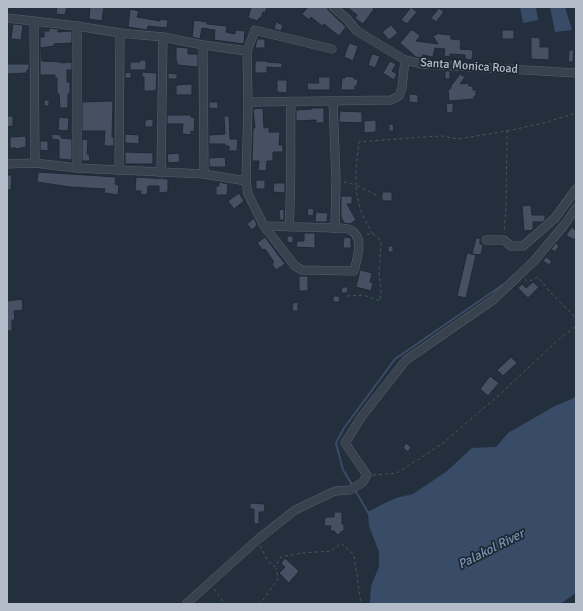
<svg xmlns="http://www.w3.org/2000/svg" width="583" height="611" viewBox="0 0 583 611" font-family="Signika,sans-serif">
	<rect width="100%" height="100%" fill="#242f3e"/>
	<!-- water -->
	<g fill="#394c67">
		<polygon points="520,7 536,7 538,20 523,23"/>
		<polygon points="550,7 565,7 572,30 555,32"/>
		<polygon points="576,395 576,593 560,604 370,604 371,586 379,567 379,552 369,526 368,512 381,505 396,498 413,494 447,471 472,448 496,447 508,433 555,406 574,398"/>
	</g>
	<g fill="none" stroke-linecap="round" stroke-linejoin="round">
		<!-- stream -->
		<g stroke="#394c67" stroke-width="2">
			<polyline points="353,486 343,470 336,443 344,428 395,359 507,282"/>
			<polyline points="355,490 369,514"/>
		</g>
	</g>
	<!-- building -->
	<g fill="#455162" stroke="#1f2835">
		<polygon points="57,7 67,7 65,15 56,14"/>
		<polygon points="90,7 104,7 102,21 89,19"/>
		<polygon points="251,7 267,7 265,13 263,12 261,18 259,18 258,21 248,18"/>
		<polygon points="308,7 327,7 329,11 346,27 339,36 324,24 322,26 311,17 309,20 302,14"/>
		<polygon points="347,7 372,7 374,9 363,24 355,18 357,15"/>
		<polygon points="411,7 417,12 407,24 401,20"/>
		<polygon points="439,8 444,12 436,22 431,18"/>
		<polygon points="130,9 139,11 137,17 160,21 160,19 168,20 167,28 148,26 147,30 128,27"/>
		<polygon points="194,20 207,22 207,24 227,26 226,32 235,34 235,30 245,31 244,44 214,40 215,30 202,28 200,39 192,37"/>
		<polygon points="276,22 283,25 281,31 274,29"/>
		<polygon points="13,24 23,25 21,40 11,39"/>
		<polygon points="391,25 398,33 389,40 382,32"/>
		<polygon points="49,28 58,29 58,32 72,31 72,43 54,44 54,46 40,48 40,37 44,37 44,31 49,31"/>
		<polygon points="411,30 413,30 420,36 416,41 438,44 433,36 439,33 440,34 451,35 451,39 461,40 460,49 473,50 472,60 465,59 465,55 450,54 450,57 444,56 445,49 435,48 433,57 423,55 422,58 416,57 400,43"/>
		<rect x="502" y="30" width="12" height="9"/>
		<polygon points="531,37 540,38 540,47 549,47 549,60 531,59"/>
		<polygon points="257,39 265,39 265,48 255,48"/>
		<polygon points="349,43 358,46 353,61 344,57"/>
		<polygon points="176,47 188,48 188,54 198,54 198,67 177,65 177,61 176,61"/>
		<polygon points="40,48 41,48 42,61 61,62 61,63 72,62 72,70 67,70 67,82 70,82 70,94 68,94 68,108 60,108 59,94 57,94 57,78 55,78 55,75 40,75"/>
		<polygon points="569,50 574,50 573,62 568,62"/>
		<polygon points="372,54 380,56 375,68 368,65"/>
		<polygon points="140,60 146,60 146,70 130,70 130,62 140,62"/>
		<polygon points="255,61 267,61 267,62 282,63 282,68 267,67 267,73 255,73"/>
		<polygon points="390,61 396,64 392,71 397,74 394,80 383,73"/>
		<polygon points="7,64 29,64 29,70 27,70 27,73 7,74"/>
		<rect x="445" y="71" width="5" height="8"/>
		<polygon points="131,72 131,78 125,78 125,73"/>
		<polygon points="142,72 157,73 156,91 144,91 144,77 142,77"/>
		<polygon points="168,73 177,74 177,79 168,79"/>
		<polygon points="460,74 465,77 460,84 468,83 469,86 473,86 473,90 476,90 476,96 474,96 474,99 449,101 448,90 451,88 451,86"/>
		<polygon points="345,76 354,77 354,79 358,79 357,86 355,86 355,90 341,90 342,78 345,78"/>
		<polygon points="318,77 330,77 330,90 308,90 307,83 319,83"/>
		<polygon points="277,80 287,80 287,93 277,92"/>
		<polygon points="192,84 192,95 176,95 176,85"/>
		<polygon points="409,94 418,95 418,103 409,102"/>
		<rect x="44" y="100" width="5" height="6"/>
		<polygon points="113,101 112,137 114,137 114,146 104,146 105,131 82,131 82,102"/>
		<polygon points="209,102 218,102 218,109 209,108"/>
		<polygon points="453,103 453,112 447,113 446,104"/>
		<polygon points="263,108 264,128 269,127 269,132 280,132 279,145 283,145 283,152 273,152 273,161 267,161 266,171 258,170 259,161 252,161 253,128 255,128 253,109"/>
		<polygon points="312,108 324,108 324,123 316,123 316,120 296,121 296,110 312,109"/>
		<polygon points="340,111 362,112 362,123 339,122"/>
		<polygon points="167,115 191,115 191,117 195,118 194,132 191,131 191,135 182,134 183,124 167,124"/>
		<polygon points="7,116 13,116 13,126 7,127"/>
		<polygon points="224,116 229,116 230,139 238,139 237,151 229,151 229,146 225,146 225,144 209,144 209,135 225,134"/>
		<polygon points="59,117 69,118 68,131 58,130"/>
		<polygon points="153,119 153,127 145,127 145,120"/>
		<polygon points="376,120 376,132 364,133 364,121"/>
		<polygon points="389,124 393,124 394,131 389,131"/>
		<polygon points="52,134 61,135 61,138 72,139 72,160 59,159 59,140 52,139"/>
		<polygon points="125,134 139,135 139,144 125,143"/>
		<polygon points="26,136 26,147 16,149 16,148 10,148 10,137"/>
		<polygon points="82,139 88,140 87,154 89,154 90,161 82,161"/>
		<polygon points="40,141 48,141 48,151 40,150"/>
		<polygon points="125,152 153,153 153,164 125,164"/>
		<polygon points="179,153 180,162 168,163 167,154"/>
		<polygon points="225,157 226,167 209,167 209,158"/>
		<polygon points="38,172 116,177 115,184 119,185 118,195 104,193 105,189 70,187 37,182"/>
		<polygon points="7,175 12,175 11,190 7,190"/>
		<polygon points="136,177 168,179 168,192 159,193 159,186 148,186 147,195 140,194 141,191 135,191"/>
		<rect x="256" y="180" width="9" height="9"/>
		<polygon points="219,182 228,184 227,195 216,195 216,186 219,186"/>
		<polygon points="274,183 285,183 285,193 273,192"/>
		<rect x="382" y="192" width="10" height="9"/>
		<polygon points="239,193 244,201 234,209 228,201"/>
		<polygon points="341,196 352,196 352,204 347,204 356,220 350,224 344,223 341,217"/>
		<polygon points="531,205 532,215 545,215 545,220 542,222 533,222 533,230 524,231 522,206"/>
		<polygon points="308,208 314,209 313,216 307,215"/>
		<polygon points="284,209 284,220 280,220 279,210"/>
		<polygon points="316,212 328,213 327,222 315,222"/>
		<polygon points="254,218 257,225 252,230 247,224"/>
		<polygon points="572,227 576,231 576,237 574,240 566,235"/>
		<polygon points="304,233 315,233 315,248 296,247 297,241 304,241"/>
		<polygon points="287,236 293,236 293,243 287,242"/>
		<polygon points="265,237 285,264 276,270 272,264 274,262 265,249 263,250 257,243"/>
		<polygon points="344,237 351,238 351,248 343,248"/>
		<polygon points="476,238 480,238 480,244 483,244 481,255 472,254"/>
		<polygon points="556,243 559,246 555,252 551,249"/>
		<rect x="388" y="246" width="5" height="6"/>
		<polygon points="467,253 476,255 466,298 457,296"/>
		<polygon points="546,257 552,261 549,265 543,261"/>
		<polygon points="360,270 372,273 370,282 373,283 371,291 356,287"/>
		<rect x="299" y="276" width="9" height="15"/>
		<polygon points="533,282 539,287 528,298 518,288 522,284 526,288"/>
		<polygon points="342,287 348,287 347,293 341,293"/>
		<polygon points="333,296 339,296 340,302 333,302"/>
		<polygon points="22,299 23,310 14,311 15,320 12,320 12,331 7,331 7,301"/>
		<polygon points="298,302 298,311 292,311 293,303"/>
		<polygon points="511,357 517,363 503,376 497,370"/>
		<polygon points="490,376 499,383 488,396 480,389"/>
		<polygon points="406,443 411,447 408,452 403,448"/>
		<polygon points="250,503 265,504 264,512 259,512 259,524 254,524 254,509 250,509"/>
		<polygon points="334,512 342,512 342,524 344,524 344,531 342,531 338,535 334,531 330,531 331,526 324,526 325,517 334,517"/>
		<polygon points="285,558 299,571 289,583 279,573 285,567 281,563"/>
	</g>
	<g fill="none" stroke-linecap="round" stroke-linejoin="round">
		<!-- minor casing -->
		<g stroke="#565f6c" stroke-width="9">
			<g id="minor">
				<polyline points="333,7 346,18 357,31 405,60 422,64 576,73"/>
				<polyline points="7,18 77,26 120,33 163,37 203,45 247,51"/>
				<polyline points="34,21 35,163"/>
				<polyline points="77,26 77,168"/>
				<polyline points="203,45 204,174"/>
				<polyline points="248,102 247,51 255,30 332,49"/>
				<polyline points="7,164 35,163 77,168 204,174 246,181 248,102 391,100 399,96 402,88 405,60"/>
				<polyline points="119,170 120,33"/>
				<polyline points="161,173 163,37"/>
				<path d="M246,181L248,194L264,226L295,266L302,270L354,271C357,258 366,235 348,229C344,228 339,228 335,228"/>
				<polyline points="264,226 335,228 336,179 333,101"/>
				<path d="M289,227C292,185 290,143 291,101"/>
				<polyline points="486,240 504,240 511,246 523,246 555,218 576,189"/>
				<polyline points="186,604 256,541 295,510 335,491 350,490 363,482 367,475 345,443 362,416 406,360 493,300 534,261 565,224 576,208"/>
			</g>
		</g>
		<!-- path -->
		<g stroke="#44595c" stroke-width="1" stroke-dasharray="3 3" stroke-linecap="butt">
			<polyline points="507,131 544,123 576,113"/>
			<polyline points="344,182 356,185 356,168 359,142 422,137 442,136 458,139 507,131 506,208 504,233"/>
			<path d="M373,234C363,218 357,204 356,185L378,196"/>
			<polyline points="525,279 528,282 538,277 551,293 576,318"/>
			<polyline points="347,296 363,295 380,301 381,288 379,274 381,241 373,234 365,234"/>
			<polyline points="373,475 397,473 442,444 499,395 557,341 576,326"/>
			<polyline points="260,546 268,561 275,567 281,557 302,553 331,551 341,543 354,555 361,604"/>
			<polyline points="214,589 225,604"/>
			<polyline points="258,604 263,600 278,579 276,568"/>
			<polyline points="285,604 285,603"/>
		</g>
		<!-- minor -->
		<use href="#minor" stroke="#38414e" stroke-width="8"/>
	</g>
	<g text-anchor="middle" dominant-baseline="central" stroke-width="3.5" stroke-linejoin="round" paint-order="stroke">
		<!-- street labels -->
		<g font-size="12" fill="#b4bcc9" stroke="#1d2633">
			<text transform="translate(469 66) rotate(4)">Santa Monica Road</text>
		</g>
		<!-- water labels -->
		<g font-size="13" font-style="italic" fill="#7c92b1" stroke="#1d2633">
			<text transform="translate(491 549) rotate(-27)">Palakol River</text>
		</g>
	</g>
	<!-- border -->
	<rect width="583" height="611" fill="none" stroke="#b4bcc9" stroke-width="16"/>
</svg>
